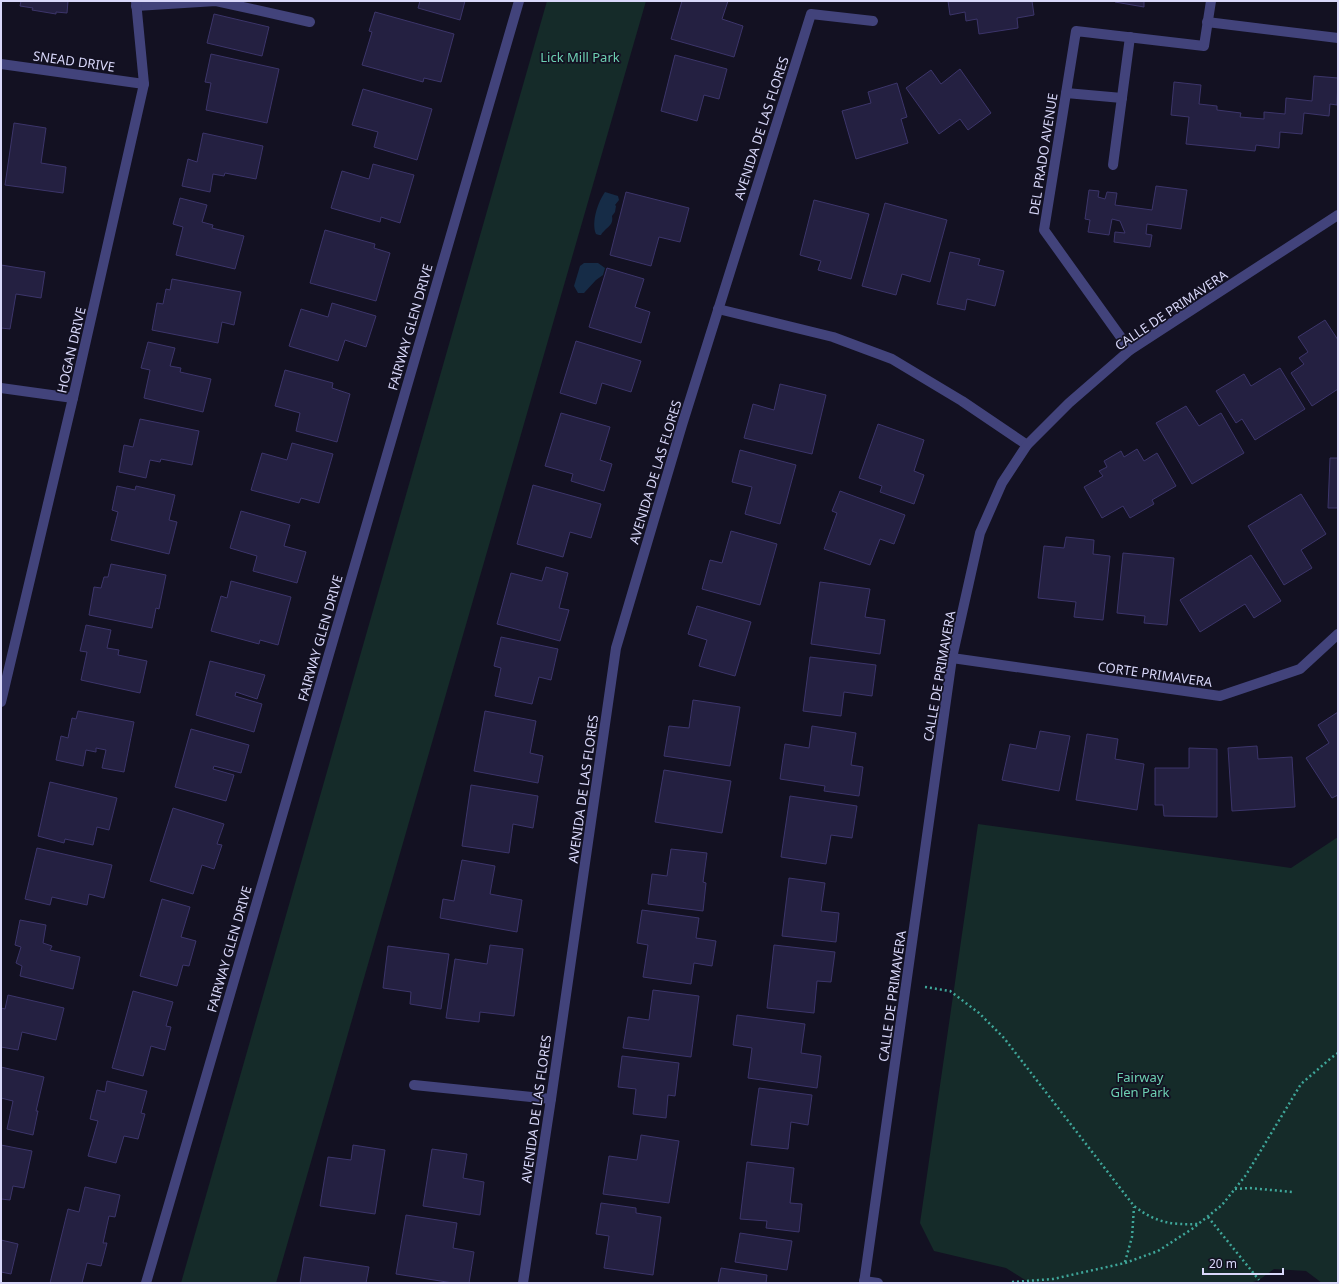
<svg xmlns="http://www.w3.org/2000/svg" width="1339" height="1284" viewBox="0 0 1339 1284" font-family="'Noto Sans',sans-serif">
	<rect width="100%" height="100%" fill="#131122"/>
	<!-- green -->
	<g fill="#152b29">
		<polygon points="547,1 646,1 276,1283 181,1283"/>
		<polygon points="978,824 1291,868 1338,837 1338,1283 1322,1283 1306,1271 1274,1269 1259,1280 1250,1283 1030,1283 1006,1268 934,1251 920,1223"/>
	</g>
	<!-- water -->
	<g fill="#162c47">
		<path d="M605,192L618,196L619,200L615,205L616,206L615,212L612,216C614,226 606,227 601,235H599L596,234C591,222 598,202 605,192Z"/>
		<polygon points="584,263 598,263 605,268 603,275 596,280 584,293 578,293 574,286 580,266"/>
	</g>
	<!-- building -->
	<g fill="#242041" stroke="#3c356a">
		<polygon points="21,1 68,1 67,13 56,12 56,14 32,10 33,8 20,6"/>
		<polygon points="420,1 465,1 460,20 418,8"/>
		<polygon points="682,1 728,1 722,19 743,26 734,57 671,39"/>
		<polygon points="948,1 1032,1 1034,15 1017,18 1018,28 979,34 977,19 966,21 965,12 950,15"/>
		<polygon points="1115,1 1144,1 1144,7 1115,2"/>
		<polygon points="375,12 454,34 441,82 424,78 423,82 362,65 372,32 369,31"/>
		<polygon points="214,14 269,27 262,56 207,43"/>
		<polygon points="211,54 279,69 267,123 206,110 211,83 205,82"/>
		<polygon points="675,55 727,69 719,99 704,95 697,121 661,111"/>
		<polygon points="960,69 991,113 968,130 960,119 939,134 906,88 931,70 941,84"/>
		<polygon points="1314,76 1338,78 1337,105 1330,104 1329,116 1304,113 1302,134 1280,132 1279,148 1256,145 1255,151 1186,144 1189,117 1171,115 1174,82 1201,85 1199,104 1217,106 1217,110 1241,113 1240,117 1264,119 1264,112 1285,114 1286,98 1312,101"/>
		<polygon points="897,83 907,117 901,119 908,143 856,159 842,111 871,103 868,92"/>
		<polygon points="363,89 432,109 417,160 374,147 378,132 352,125"/>
		<polygon points="14,123 46,128 41,163 66,167 63,193 5,185"/>
		<polygon points="203,133 263,146 256,179 225,173 224,176 213,174 210,192 182,186 188,159 197,162"/>
		<polygon points="373,164 414,175 400,223 381,217 380,222 331,208 342,171 369,179"/>
		<polygon points="1156,186 1187,190 1181,229 1147,224 1146,234 1152,235 1150,247 1114,242 1115,232 1125,233 1120,221 1112,219 1109,235 1088,232 1090,220 1085,219 1089,190 1099,191 1098,197 1105,199 1107,192 1117,193 1115,205 1152,210"/>
		<polygon points="626,192 689,208 680,242 659,237 651,266 610,255"/>
		<polygon points="180,198 207,205 202,222 213,225 212,228 244,236 235,269 176,255 183,227 173,224"/>
		<polygon points="814,200 869,214 851,279 818,270 821,261 800,255"/>
		<polygon points="885,203 947,220 930,282 902,274 896,295 862,286"/>
		<polygon points="325,230 375,244 374,248 390,253 376,301 310,283"/>
		<polygon points="950,252 980,259 978,265 1004,271 995,306 967,299 965,310 937,304"/>
		<polygon points="1,265 45,272 41,298 16,294 10,329 1,328"/>
		<polygon points="607,268 644,279 635,307 650,312 641,343 589,327"/>
		<polygon points="172,279 241,292 234,325 222,322 218,343 152,330 157,303 163,304 166,289 170,290"/>
		<polygon points="332,303 376,316 366,347 345,340 338,361 289,346 301,309 328,317"/>
		<polygon points="1325,320 1338,340 1338,389 1312,406 1291,373 1304,364 1299,358 1308,352 1298,337"/>
		<polygon points="576,341 641,361 631,392 602,383 596,404 560,393"/>
		<polygon points="148,342 175,348 170,366 181,368 180,372 211,379 203,412 144,398 150,370 141,368"/>
		<polygon points="1280,368 1305,409 1255,440 1242,419 1236,423 1216,391 1244,374 1251,386"/>
		<polygon points="285,370 333,383 332,388 350,394 337,442 296,431 300,413 275,406"/>
		<polygon points="780,384 826,395 812,454 744,438 753,404 774,410"/>
		<polygon points="1186,406 1199,426 1221,413 1244,453 1192,484 1156,423"/>
		<polygon points="561,413 610,427 600,460 612,464 604,491 571,481 573,474 545,466"/>
		<polygon points="140,419 199,431 192,465 161,459 160,462 150,460 146,478 119,472 124,445 133,447"/>
		<polygon points="878,424 924,440 914,471 924,475 914,504 880,492 882,486 859,478"/>
		<polygon points="292,443 333,454 319,503 301,498 299,503 251,490 262,453 287,460"/>
		<polygon points="1137,449 1144,461 1157,453 1176,486 1152,500 1154,504 1130,518 1123,506 1102,518 1084,487 1103,476 1099,471 1107,467 1104,461 1121,451 1124,457"/>
		<polygon points="740,450 796,465 780,524 745,514 752,487 732,482"/>
		<polygon points="1330,458 1338,458 1338,508 1328,508"/>
		<polygon points="533,485 601,504 591,538 570,532 563,557 517,544"/>
		<polygon points="117,486 135,490 136,486 175,495 169,520 177,522 169,554 111,540 118,512 112,510"/>
		<polygon points="840,491 905,515 894,544 880,539 870,565 824,549 837,513 832,511"/>
		<polygon points="1301,494 1326,534 1301,550 1312,568 1284,585 1248,526"/>
		<polygon points="241,511 290,525 284,546 306,552 297,583 253,571 257,556 230,548"/>
		<polygon points="731,531 777,544 760,605 702,589 710,560 722,563"/>
		<polygon points="1066,537 1094,540 1093,554 1110,556 1103,620 1074,617 1076,602 1038,598 1044,546 1064,548"/>
		<polygon points="1123,553 1174,558 1167,625 1144,623 1145,616 1117,613"/>
		<polygon points="1251,555 1281,601 1254,618 1245,604 1200,632 1180,600"/>
		<polygon points="111,564 166,575 159,609 156,608 152,628 89,615 94,587 101,588 104,577 108,577"/>
		<polygon points="546,567 568,573 559,608 569,610 560,641 497,624 511,573 542,581"/>
		<polygon points="231,581 291,597 278,645 260,640 259,644 211,631 221,596 227,598"/>
		<polygon points="820,582 870,589 865,617 885,620 880,654 811,644"/>
		<polygon points="697,606 751,622 735,676 699,666 707,640 688,634"/>
		<polygon points="86,625 111,630 107,648 119,650 118,655 147,661 140,693 81,680 87,652 80,651"/>
		<polygon points="501,637 558,649 551,680 539,677 532,704 495,696 501,668 494,666"/>
		<polygon points="810,657 876,665 872,696 844,692 841,716 803,711"/>
		<polygon points="210,661 265,675 257,699 236,692 235,696 262,704 254,732 196,715"/>
		<polygon points="693,700 740,707 730,766 664,756 669,726 689,728"/>
		<polygon points="78,711 134,722 124,772 102,768 106,750 96,748 96,752 86,750 83,766 56,760 61,736 68,738 72,718 76,719"/>
		<polygon points="485,711 536,721 530,753 543,756 538,783 474,771"/>
		<polygon points="1338,712 1338,795 1332,798 1306,758 1329,743 1318,725"/>
		<polygon points="812,726 856,733 851,765 863,767 859,796 824,791 825,786 780,779 785,744 809,748"/>
		<polygon points="191,729 249,745 241,773 214,766 213,769 234,775 226,801 175,787"/>
		<polygon points="1040,731 1070,736 1059,791 1002,780 1010,744 1036,749"/>
		<polygon points="1087,734 1118,739 1115,759 1144,764 1137,810 1076,800"/>
		<polygon points="1257,746 1258,759 1292,757 1295,807 1232,811 1228,748"/>
		<polygon points="1189,748 1217,749 1217,817 1164,816 1163,805 1155,805 1155,768 1189,768"/>
		<polygon points="664,770 731,781 722,833 655,822"/>
		<polygon points="50,782 117,798 109,830 97,827 93,845 65,839 64,843 38,836"/>
		<polygon points="471,785 538,796 533,828 513,824 509,853 462,846"/>
		<polygon points="790,796 857,806 852,838 831,835 826,864 781,857"/>
		<polygon points="173,808 224,824 217,844 222,845 214,869 202,865 193,894 150,881"/>
		<polygon points="37,848 112,865 104,898 89,894 87,905 52,897 50,905 25,899"/>
		<polygon points="671,849 707,853 703,882 706,883 703,911 648,904 652,874 667,876"/>
		<polygon points="462,860 495,866 490,894 522,900 517,932 440,918 443,899 454,901"/>
		<polygon points="789,878 825,883 821,911 839,913 836,942 782,936"/>
		<polygon points="162,899 190,907 181,937 196,941 189,966 183,965 177,986 140,976"/>
		<polygon points="642,910 699,918 696,938 716,941 712,966 694,963 691,984 643,977 648,945 637,943"/>
		<polygon points="20,920 46,925 43,943 52,946 50,950 80,957 73,989 20,976 22,966 16,963 21,947 15,945"/>
		<polygon points="490,945 523,949 514,1016 480,1012 479,1022 446,1018 455,959 487,964"/>
		<polygon points="774,945 835,952 831,982 817,981 814,1013 767,1008"/>
		<polygon points="388,946 449,954 441,1009 410,1004 411,992 383,988"/>
		<polygon points="653,990 699,996 691,1057 623,1048 628,1017 649,1020"/>
		<polygon points="133,991 173,1002 166,1026 171,1027 165,1050 151,1046 143,1076 112,1068"/>
		<polygon points="8,995 64,1008 56,1040 22,1032 18,1050 1,1047 1,1008 5,1009"/>
		<polygon points="737,1015 805,1024 801,1053 821,1056 817,1088 748,1078 752,1048 733,1045"/>
		<polygon points="622,1056 679,1063 675,1096 668,1095 666,1118 633,1114 636,1089 618,1087"/>
		<polygon points="1,1067 44,1077 36,1111 38,1111 33,1135 7,1129 13,1101 1,1098"/>
		<polygon points="107,1081 147,1091 141,1113 145,1114 138,1139 124,1136 116,1163 88,1156 98,1121 90,1119 97,1090 105,1092"/>
		<polygon points="759,1088 812,1095 808,1125 791,1122 788,1149 751,1145"/>
		<polygon points="641,1135 679,1141 669,1203 603,1194 609,1156 637,1160"/>
		<polygon points="1,1145 32,1151 24,1188 13,1186 10,1200 1,1199"/>
		<polygon points="353,1145 385,1150 375,1214 320,1206 328,1157 351,1160"/>
		<polygon points="432,1149 467,1154 463,1178 484,1182 480,1215 423,1206"/>
		<polygon points="747,1162 794,1168 790,1203 802,1204 799,1232 766,1228 767,1221 740,1219"/>
		<polygon points="85,1187 120,1195 115,1217 109,1216 103,1243 107,1243 101,1266 87,1263 82,1283 50,1283 68,1209 79,1212"/>
		<polygon points="601,1203 636,1208 636,1213 661,1217 653,1275 604,1268 609,1236 596,1234"/>
		<polygon points="406,1215 457,1223 453,1248 474,1252 469,1283 453,1283 396,1274"/>
		<polygon points="740,1233 792,1241 787,1270 735,1262"/>
		<polygon points="1,1240 18,1244 11,1274 1,1272"/>
		<polygon points="304,1257 369,1267 366,1283 300,1283"/>
		<polygon points="721,1268 767,1275 766,1283 718,1283"/>
	</g>
	<g fill="none" stroke-linecap="round" stroke-linejoin="round">
		<!-- path -->
		<g stroke="#3fa79a" stroke-width="2.5" stroke-dasharray="2 3" stroke-linecap="butt">
			<path d="M925,987L950,991L979,1013L1004,1038L1134,1206C1156,1223 1172,1225 1199,1224"/>
			<polyline points="1235,1189 1250,1188 1292,1192"/>
			<polyline points="1208,1217 1259,1280"/>
			<polyline points="1125,1262 1132,1237 1134,1207"/>
			<polyline points="1012,1282 1053,1279 1125,1263 1158,1251 1192,1229 1222,1205 1246,1175 1301,1084 1331,1058 1338,1053"/>
		</g>
		<!-- minor -->
		<g stroke="#42437b" stroke-width="10">
			<polyline points="136,6 216,1 310,22"/>
			<polyline points="1207,22 1338,38"/>
			<polyline points="1,64 144,84"/>
			<polyline points="1066,93 1122,98"/>
			<polyline points="1113,165 1130,37"/>
			<polyline points="718,309 833,337 892,359 962,401 1027,445"/>
			<polyline points="1130,350 1044,230 1076,31 1204,46 1211,1"/>
			<polyline points="1,388 73,398"/>
			<polyline points="952,658 1220,696 1300,669 1338,634"/>
			<polyline points="1,702 73,398 144,84 136,1"/>
			<polyline points="414,1085 551,1099"/>
			<polyline points="864,1281 878,1283"/>
			<polyline points="146,1283 519,1"/>
			<polyline points="523,1283 551,1099 616,648 682,425 811,14 873,21"/>
			<polyline points="864,1283 952,658 980,533 1002,483 1027,445 1069,403 1130,350 1338,215"/>
		</g>
	</g>
	<g text-anchor="middle" dominant-baseline="central" stroke-width="3.5" stroke-linejoin="round" paint-order="stroke">
		<!-- park labels -->
		<g font-size="13" fill="#6dd0b2" stroke="#131122">
			<text x="580" y="57">Lick Mill Park</text>
			<text x="1140" y="1077">Fairway<tspan x="1140" dy="15">Glen Park</tspan></text>
		</g>
		<!-- street labels -->
		<g font-size="13" fill="#d9d8fa" stroke="#131122">
			<text transform="translate(74 61) rotate(8)">SNEAD DRIVE</text>
			<text transform="translate(761 128) rotate(-72)">AVENIDA DE LAS FLORES</text>
			<text transform="translate(1043 154) rotate(-81)">DEL PRADO AVENUE</text>
			<text transform="translate(1171 310) rotate(-34)">CALLE DE PRIMAVERA</text>
			<text transform="translate(410 327) rotate(-74)">FAIRWAY GLEN DRIVE</text>
			<text transform="translate(71 350) rotate(-77)">HOGAN DRIVE</text>
			<text transform="translate(655 472) rotate(-73)">AVENIDA DE LAS FLORES</text>
			<text transform="translate(320 638) rotate(-74)">FAIRWAY GLEN DRIVE</text>
			<text transform="translate(1155 674) rotate(8)">CORTE PRIMAVERA</text>
			<text transform="translate(939 676) rotate(-80)">CALLE DE PRIMAVERA</text>
			<text transform="translate(583 789) rotate(-82)">AVENIDA DE LAS FLORES</text>
			<text transform="translate(229 949) rotate(-74)">FAIRWAY GLEN DRIVE</text>
			<text transform="translate(892 996) rotate(-82)">CALLE DE PRIMAVERA</text>
			<text transform="translate(536 1109) rotate(-82)">AVENIDA DE LAS FLORES</text>
		</g>
	</g>
	<!-- border -->
	<rect width="1339" height="1284" fill="none" stroke="#d9d8fa" stroke-width="4"/>
	<!-- scale -->
	<path d="M1203 1268v6h80v-6" fill="none" stroke="#d9d8fa" stroke-width="2"/>
	<text x="1209" y="1268" font-size="12" fill="#d9d8fa" stroke="#131122" stroke-width="3" paint-order="stroke">20 m</text>
</svg>
